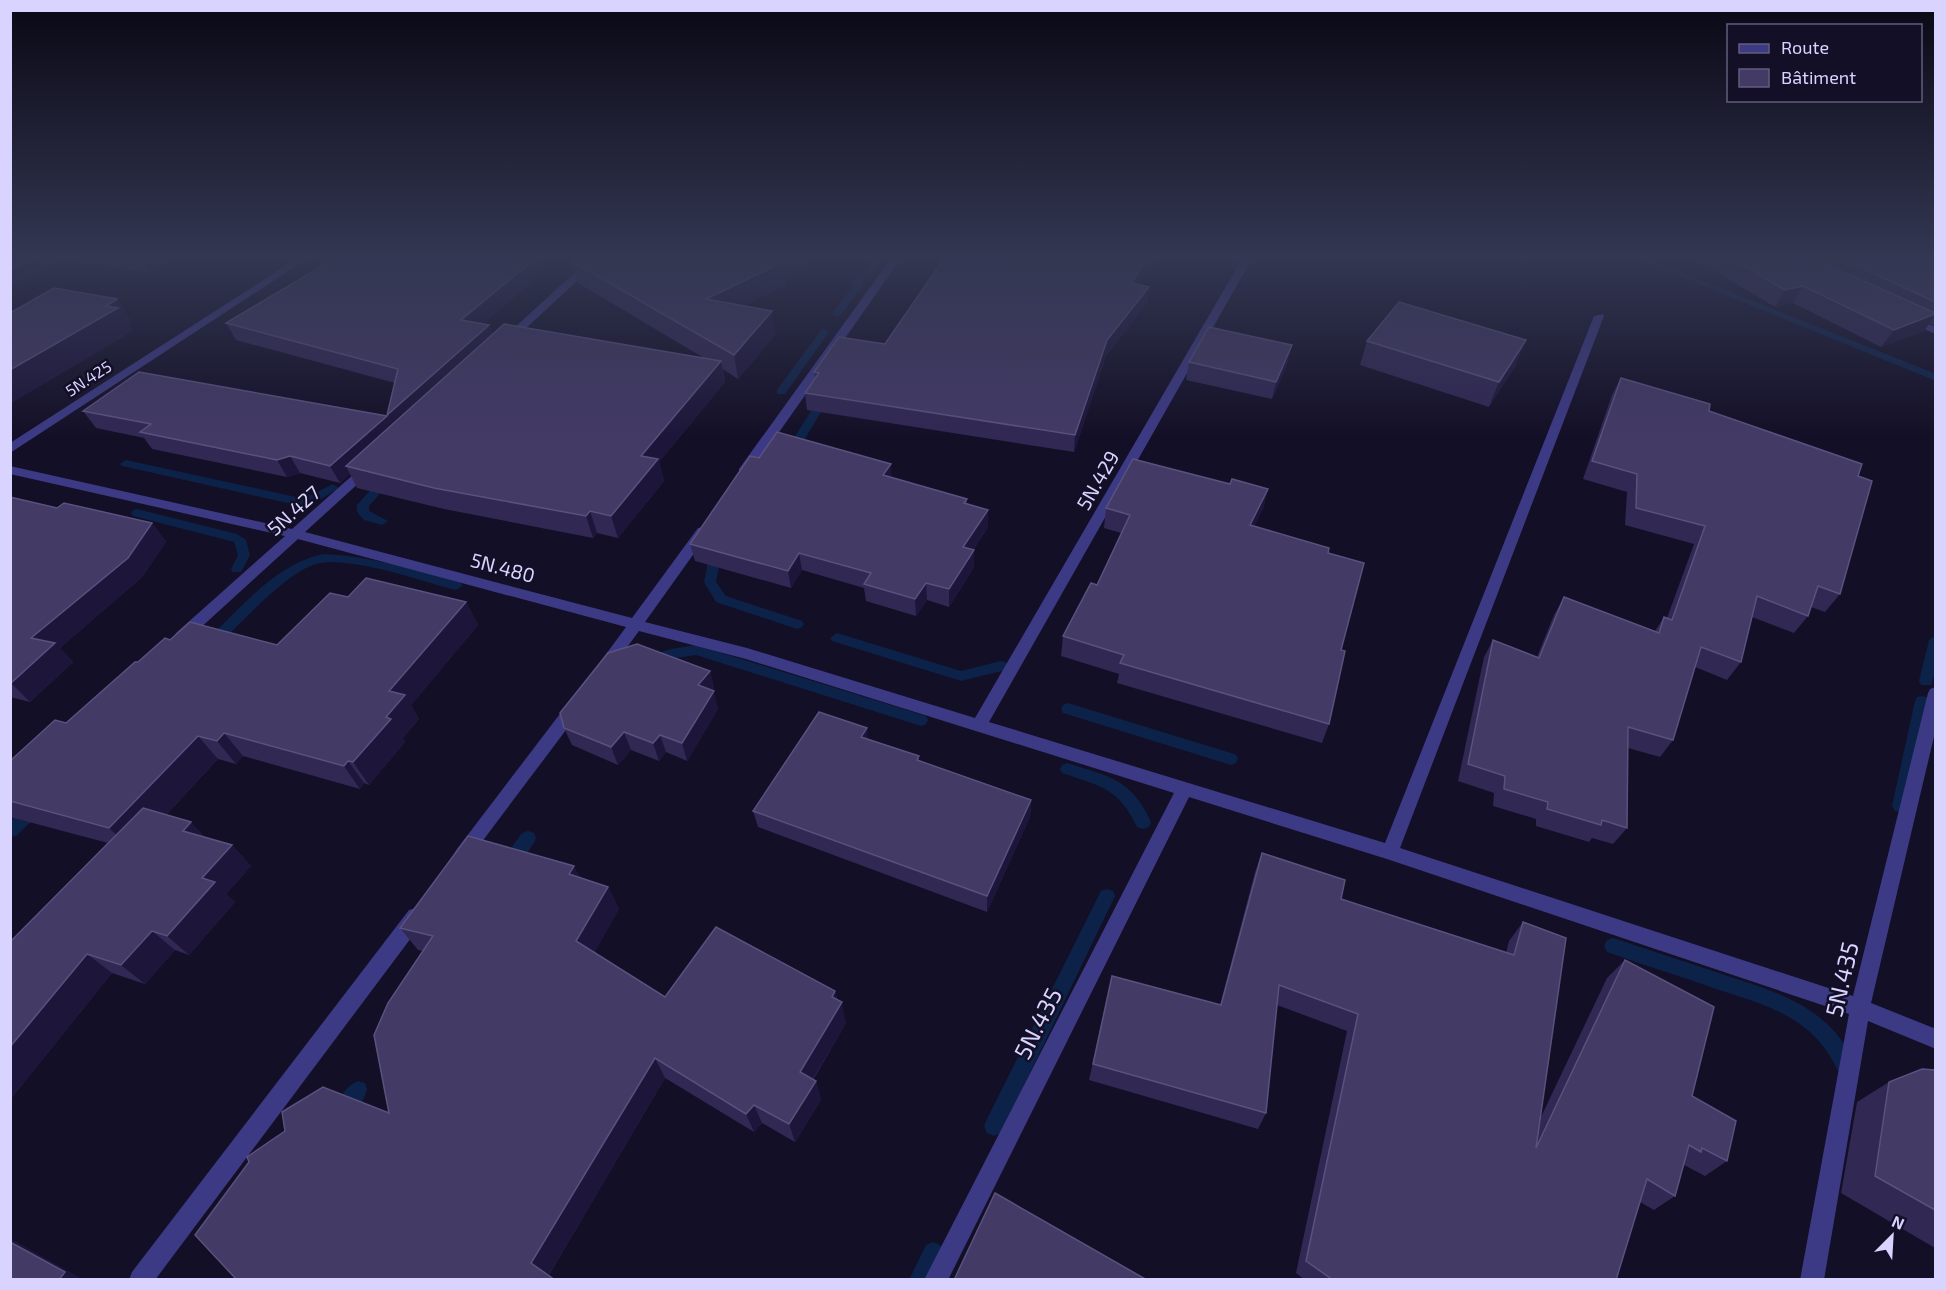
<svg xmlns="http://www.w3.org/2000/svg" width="1946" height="1290" viewBox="0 0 1946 1290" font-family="'Exo 2',sans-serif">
	<rect width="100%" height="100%" fill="#130f26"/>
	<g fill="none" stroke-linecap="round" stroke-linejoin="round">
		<!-- stream -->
		<g fill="#0c2248" fill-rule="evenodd">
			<polygon points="53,257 63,257 10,286 10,279"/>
			<polygon points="875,257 883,257 869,277 864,278 862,282 864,284 840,316 834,316 832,314 854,284 852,282 858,273 863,272"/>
			<polygon points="1632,257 1643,257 1936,374 1936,381"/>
			<polygon points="824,329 829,332 785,394 777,394 777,390 821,330"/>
			<polygon points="825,394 830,397 797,452 795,454 787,454 785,452 820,397"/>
			<polygon points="126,460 296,497 311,495 333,484 339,488 318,501 296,505 122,466 120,464"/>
			<polygon points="387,475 393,479 369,506 369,511 388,521 382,525 364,520 357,512 357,505 383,476"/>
			<polygon points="137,509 237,534 246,540 250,555 241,572 233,572 231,569 238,555 234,542 133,516 131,513 133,510"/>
			<polygon points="722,546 728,550 720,562 716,582 726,596 802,621 804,624 802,627 797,629 716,602 704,582 708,562 718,547"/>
			<path d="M324,554C371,556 416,570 461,583L462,586L456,590C421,581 350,555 316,564C285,573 241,624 217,646H207L205,643L207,640C241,608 276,563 324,554Z"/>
			<polygon points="837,633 961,671 1001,661 1006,662 1008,666 1006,670 961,681 832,641 830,638"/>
			<polygon points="1936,635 1936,670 1931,685 1921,685 1919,681 1929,640"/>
			<path d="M696,645L926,716L928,720L926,724L921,726L696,655L670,659L651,669L646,668L644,664C655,649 679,648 696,645Z"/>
			<polygon points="1922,696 1927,697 1929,701 1908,806 1905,811 1900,812 1895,811 1892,806 1915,701 1917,697"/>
			<polygon points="1068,703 1231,753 1236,755 1238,759 1236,763 1231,765 1063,713 1061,709 1063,705"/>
			<path d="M1067,763C1108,776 1132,779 1151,822L1149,827L1143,829L1137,827C1119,788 1100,786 1062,773L1060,769L1062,765Z"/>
			<polygon points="35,802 40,803 43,808 40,813 16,836 10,837 10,821 30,803"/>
			<path d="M528,831L534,833L536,838L534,843C526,853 517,875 502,870L500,865L502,860L522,833Z"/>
			<polygon points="1107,889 1113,891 1115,896 1001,1133 994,1136 987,1133 984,1126 987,1119 1101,891"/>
			<path d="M1613,938C1646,949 1680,960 1713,971C1772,991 1835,1005 1857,1071L1855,1078L1848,1080L1841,1078C1817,1018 1771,1007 1716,989C1680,976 1643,965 1607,952L1604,946L1607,940Z"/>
			<path d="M358,1081L365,1083L367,1090C363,1102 354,1119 342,1124L335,1121L332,1114C337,1102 346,1085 358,1081Z"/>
			<polygon points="933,1242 940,1245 943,1252 930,1280 909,1280 926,1245"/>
		</g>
		<!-- minor -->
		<g fill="#3d3a85" fill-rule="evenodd">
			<polygon points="26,257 38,257 10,271 10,264"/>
			<polygon points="299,257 310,257 10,453 10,443"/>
			<polygon points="592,257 603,257 511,342 503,342 503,338"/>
			<polygon points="892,257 902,257 749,475 739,475 739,469"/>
			<polygon points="1243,257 1253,257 989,722 1385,843 1594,316 1603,314 1604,316 1400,848 1853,996 1928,693 1930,689 1936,687 1936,728 1871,1003 1936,1029 1936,1049 1868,1021 1824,1280 1800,1280 1849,1014 1390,860 1189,797 948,1280 924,1280 1174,793 746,659 639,631 611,669 601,669 598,665 626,627 298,539 186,641 176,641 174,637 176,633 285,536 10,474 10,466 292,529 364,465 372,465 372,471 305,532 632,618 698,528 703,527 710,531 645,622 747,648 975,718"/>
			<polygon points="1910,317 1936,327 1936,334 1906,322 1905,320"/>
			<polygon points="575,700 581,702 583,706 581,710 469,859 463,862 457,859 454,854 457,849 569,702"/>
			<polygon points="416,908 423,910 425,916 423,922 155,1280 129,1280 132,1272 409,910"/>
		</g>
	</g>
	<!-- wall -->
	<g fill="#312854">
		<polygon points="50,257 177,257 150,273"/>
		<polygon points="945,257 1155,257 1139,284 1149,287 1147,303 1106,356 1074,452 807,410 805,393 815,378 814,372 885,344"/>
		<polygon points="1692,257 1935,257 1935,325 1930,323 1924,331 1881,347 1793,303 1775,307"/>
		<polygon points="571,261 806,269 785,279 786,285 743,306 776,334 738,379 723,369 725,382 659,462 664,481 618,538 597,533 593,538 444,509 357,488 350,474 340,483 300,473 287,477 152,449 144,438 96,428 83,411 391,425 387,415 395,383 236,340 226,323 543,272 483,324 489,325 493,334 704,358 578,283"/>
		<polygon points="1367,341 1516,365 1489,407 1360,365"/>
		<polygon points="1189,362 1288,362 1272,399 1186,380"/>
		<polygon points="1621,378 1709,411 1858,476 1840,594 1825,612 1811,607 1808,616 1794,633 1752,617 1741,662 1727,680 1695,667 1673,740 1660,757 1628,748 1627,828 1613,844 1592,838 1589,842 1536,826 1536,819 1493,806 1494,793 1458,781 1484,657 1493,640 1537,657 1554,615 1564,597 1655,631 1664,617 1667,618 1694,544 1625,525 1627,492 1583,479 1612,395"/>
		<polygon points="892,477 967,499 967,504 988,510 988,527 973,550 974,550 974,567 949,607 927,600 916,616 866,601 864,588 802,570 791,588 695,561 690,544"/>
		<polygon points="1230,484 1268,489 1263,509 1254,526 1328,553 1341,650 1329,724 1322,743 1117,683 1119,674 1061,656 1063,636 1097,585 1121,533 1104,528 1106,508"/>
		<polygon points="10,497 57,508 152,523 166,542 142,577 60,648 73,662 30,702 10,697"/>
		<polygon points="348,597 466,602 478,625 411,705 419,719 403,738 405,742 369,785 364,783 360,789 243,756 236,764 218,759 166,815 206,838 232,845 251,866 226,894 235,902 189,955 175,950 145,984 112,973 10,1100 108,843 10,817 10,761 66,723 138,662 170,640 277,645"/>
		<polygon points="710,671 714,688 712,691 718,709 687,761 666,752 659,761 631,750 618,765 572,745 564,728"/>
		<polygon points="868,739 919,756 919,761 1031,800 1030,817 987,912 758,827 753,811"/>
		<polygon points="1262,853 1341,899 1506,953 1509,941 1523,922 1540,1119 1607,978 1625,960 1692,1096 1727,1161 1705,1176 1684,1165 1675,1196 1654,1210 1640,1202 1616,1280 1305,1280 1296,1273 1347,1031 1277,1005 1266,1113 1258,1129 1089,1080 1112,976 1220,1005 1255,872"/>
		<polygon points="580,877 608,887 619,909 594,952 665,997 835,991 837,999 846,1023 813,1080 816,1081 821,1100 795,1142 762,1123 754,1132 665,1078 549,1275 237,1280 389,1113 423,951 418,950 400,928"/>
		<polygon points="1935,1070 1935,1248 1841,1193 1857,1102 1889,1082"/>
	</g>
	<!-- shaded-wall -->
	<g fill="#1d163a">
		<polygon points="140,257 177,257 150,273"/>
		<polygon points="537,257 538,257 543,272 468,337 461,320"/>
		<polygon points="783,257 804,257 806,269 785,279 786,285 711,322 706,299"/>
		<polygon points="1147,257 1155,257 1130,299 1132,283"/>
		<polygon points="1803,286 1793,303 1775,307 1785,290"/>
		<polygon points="1149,287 1147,303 1106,356 1074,452 1075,435 1107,340"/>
		<polygon points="117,299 132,322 129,324 133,331 10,404 10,370"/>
		<polygon points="772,311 776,334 738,379 734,355"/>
		<polygon points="1935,314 1935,316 1924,331 1881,347 1894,330"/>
		<polygon points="489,325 496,342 395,433 387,415"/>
		<polygon points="1526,340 1516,365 1489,407 1499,382"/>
		<polygon points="1292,345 1288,362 1272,399 1276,382"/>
		<polygon points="721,361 725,382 659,462 664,481 618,538 611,516 641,456"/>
		<polygon points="387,416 395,433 346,466 350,474 340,483 330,466"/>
		<polygon points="290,456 300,473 287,477 277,460"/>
		<polygon points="891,464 892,481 883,475"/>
		<polygon points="1268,489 1263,509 1245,545 1250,525"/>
		<polygon points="988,510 988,527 963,564 963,547"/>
		<polygon points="590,511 597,533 593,538 586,516"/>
		<polygon points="152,523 166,542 142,577 60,648 73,662 30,702 11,683 31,638"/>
		<polygon points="974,550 974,567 949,607 949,589"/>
		<polygon points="799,553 802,570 791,588 788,571"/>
		<polygon points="926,583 927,600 916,616 915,599"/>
		<polygon points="466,602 478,625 411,705 419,719 403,738 405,742 369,785 353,762 386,717 389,691"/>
		<polygon points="710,671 714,688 703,703 698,685"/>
		<polygon points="714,691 718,709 687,761 682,743"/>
		<polygon points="867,728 869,746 861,737"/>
		<polygon points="624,732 631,750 618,765 611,747"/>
		<polygon points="224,733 243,756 236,764 217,741"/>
		<polygon points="660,735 666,752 659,761 653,743"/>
		<polygon points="198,736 218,759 133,850 109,828"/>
		<polygon points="348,761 364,783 360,789 344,766"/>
		<polygon points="1031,800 1030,817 987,912 987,896"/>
		<polygon points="191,822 211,843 183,831"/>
		<polygon points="232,845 251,866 226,894 235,902 189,955 167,936 202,878"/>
		<polygon points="574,866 586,888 569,874"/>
		<polygon points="608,887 619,909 589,963 576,941"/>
		<polygon points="152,931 175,950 145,984 121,965"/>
		<polygon points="87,954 112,973 10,1100 10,1047"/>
		<polygon points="835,991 839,1007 842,1002 846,1023 805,1092 800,1072"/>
		<polygon points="655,1058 665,1078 547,1278 531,1263"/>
		<polygon points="816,1081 821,1100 795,1142 789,1124"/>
		<polygon points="754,1105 762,1123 754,1132 746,1114"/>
		<polygon points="10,1238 84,1280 59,1280 10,1242"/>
	</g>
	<!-- building -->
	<g fill="#433a66" stroke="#5a527e" stroke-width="1.5">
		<polygon points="337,257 537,257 461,320 489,325 387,415 398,369 226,323"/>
		<polygon points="576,257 783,257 777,259 783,262 706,299 772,311 734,355 571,261"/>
		<polygon points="945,257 1147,257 1132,283 1149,287 1107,340 1075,435 805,393 819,373 814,372 839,337 885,344"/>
		<polygon points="1729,257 1810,257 1935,313 1935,314 1894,330 1803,286 1785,290"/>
		<polygon points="1838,257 1935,257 1935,302"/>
		<polygon points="54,288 117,299 106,306 118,308 10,370 10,313"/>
		<polygon points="1399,302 1526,340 1499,382 1367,341"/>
		<polygon points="504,324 721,361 641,456 658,459 611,516 590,511 586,516 434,488 346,466"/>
		<polygon points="1209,327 1292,345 1276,382 1189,362"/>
		<polygon points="139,372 387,416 330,466 290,456 277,460 140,432 151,424 83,411"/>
		<polygon points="1621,378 1710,404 1709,411 1862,464 1858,476 1872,481 1840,594 1818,586 1808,616 1757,596 1741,662 1701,647 1673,740 1628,727 1627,828 1602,820 1601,825 1547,809 1548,802 1504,789 1505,776 1468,764 1493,640 1539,658 1564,597 1659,633 1664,617 1672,620 1705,526 1636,508 1637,474 1592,461"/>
		<polygon points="777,432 891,464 883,475 967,499 964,503 988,510 963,547 974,550 949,589 926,583 915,599 864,584 871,573 799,553 788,571 690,544 750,456 759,458"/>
		<polygon points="1133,459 1230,484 1232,479 1268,489 1250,525 1329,548 1328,553 1364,563 1341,650 1345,651 1329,724 1120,663 1124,655 1063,636 1091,583 1097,585 1130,515 1106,508"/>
		<polygon points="10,497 57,508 64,503 152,523 128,558 31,638 55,643 11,683"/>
		<polygon points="366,578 466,602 389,691 405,695 386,717 391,719 353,762 348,761 344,766 224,733 217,741 198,736 109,828 10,801 10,761 55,720 66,723 135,662 138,662 165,638 170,640 190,622 277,645 330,593 348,597"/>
		<polygon points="637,644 710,671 698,685 714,691 682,743 660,735 653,743 624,732 611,747 564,728 560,713 608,653"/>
		<polygon points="819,712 867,728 861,737 919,756 917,760 1031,800 987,896 753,811"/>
		<polygon points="143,808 191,822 183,831 232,845 202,878 215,882 167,936 152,931 121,965 87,954 10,1047 10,942"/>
		<polygon points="468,836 574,866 569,874 608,887 576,941 665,997 716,927 835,991 832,997 842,1002 800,1072 816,1081 789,1124 754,1105 746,1114 655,1058 531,1263 555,1280 237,1280 195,1235 249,1162 247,1157 285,1131 282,1112 323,1087 389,1113 374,1035 388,1003 433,936 400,928"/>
		<polygon points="1262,853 1345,880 1341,899 1514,955 1523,922 1566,938 1536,1148 1625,960 1714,1007 1692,1096 1736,1121 1727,1161 1702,1148 1701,1152 1689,1145 1675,1196 1647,1179 1616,1280 1333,1280 1306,1261 1358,1014 1279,985 1266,1113 1093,1064 1112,976 1221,1005"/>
		<polygon points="1922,1069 1935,1070 1935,1210 1875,1176 1889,1082"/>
		<polygon points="995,1193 1147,1280 954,1280"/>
		<polygon points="10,1242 65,1272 59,1280 10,1280"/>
	</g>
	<!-- sky -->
	<linearGradient id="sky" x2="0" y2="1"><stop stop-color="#0a0815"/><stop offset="0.59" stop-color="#333752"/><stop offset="1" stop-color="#333752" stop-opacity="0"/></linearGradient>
	<rect width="1946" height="437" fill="url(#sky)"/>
	<g text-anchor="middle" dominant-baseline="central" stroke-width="5" stroke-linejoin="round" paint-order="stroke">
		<!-- far-street labels -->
		<g font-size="16" fill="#d9d4ff" stroke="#130f26">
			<text transform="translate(88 378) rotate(-33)">5N.425</text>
		</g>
		<!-- street labels -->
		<g font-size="20" fill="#d9d4ff" stroke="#130f26">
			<text transform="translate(1097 480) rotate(-60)">5N.429</text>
			<text transform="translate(293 510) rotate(-42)">5N.427</text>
			<text transform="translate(503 567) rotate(15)">5N.480</text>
		</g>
		<!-- near-street labels -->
		<g font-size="24" fill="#d9d4ff" stroke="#130f26">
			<text transform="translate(1841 979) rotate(-77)">5N.435</text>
			<text transform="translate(1037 1023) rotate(-63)">5N.435</text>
		</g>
	</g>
	<!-- border -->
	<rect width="1946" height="1290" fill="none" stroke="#d9d4ff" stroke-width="24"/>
	<!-- legend -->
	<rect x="1727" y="24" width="195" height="78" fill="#130f26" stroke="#625e7d" stroke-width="1.5"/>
	<rect x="1739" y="44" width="30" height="9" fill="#3d3a85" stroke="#625e7d" stroke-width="1.5"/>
	<text x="1781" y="54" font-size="18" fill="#d9d4ff">Route</text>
	<rect x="1739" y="69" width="30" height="18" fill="#433a66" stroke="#625e7d" stroke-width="1.5"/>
	<text x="1781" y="84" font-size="18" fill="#d9d4ff">Bâtiment</text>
	<!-- north arrow -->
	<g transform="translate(1892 1236) rotate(24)" stroke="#130f26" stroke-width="4.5" paint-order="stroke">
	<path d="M0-4.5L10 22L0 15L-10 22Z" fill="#d9d4ff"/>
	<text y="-9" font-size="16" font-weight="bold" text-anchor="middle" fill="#d9d4ff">N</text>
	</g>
</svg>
